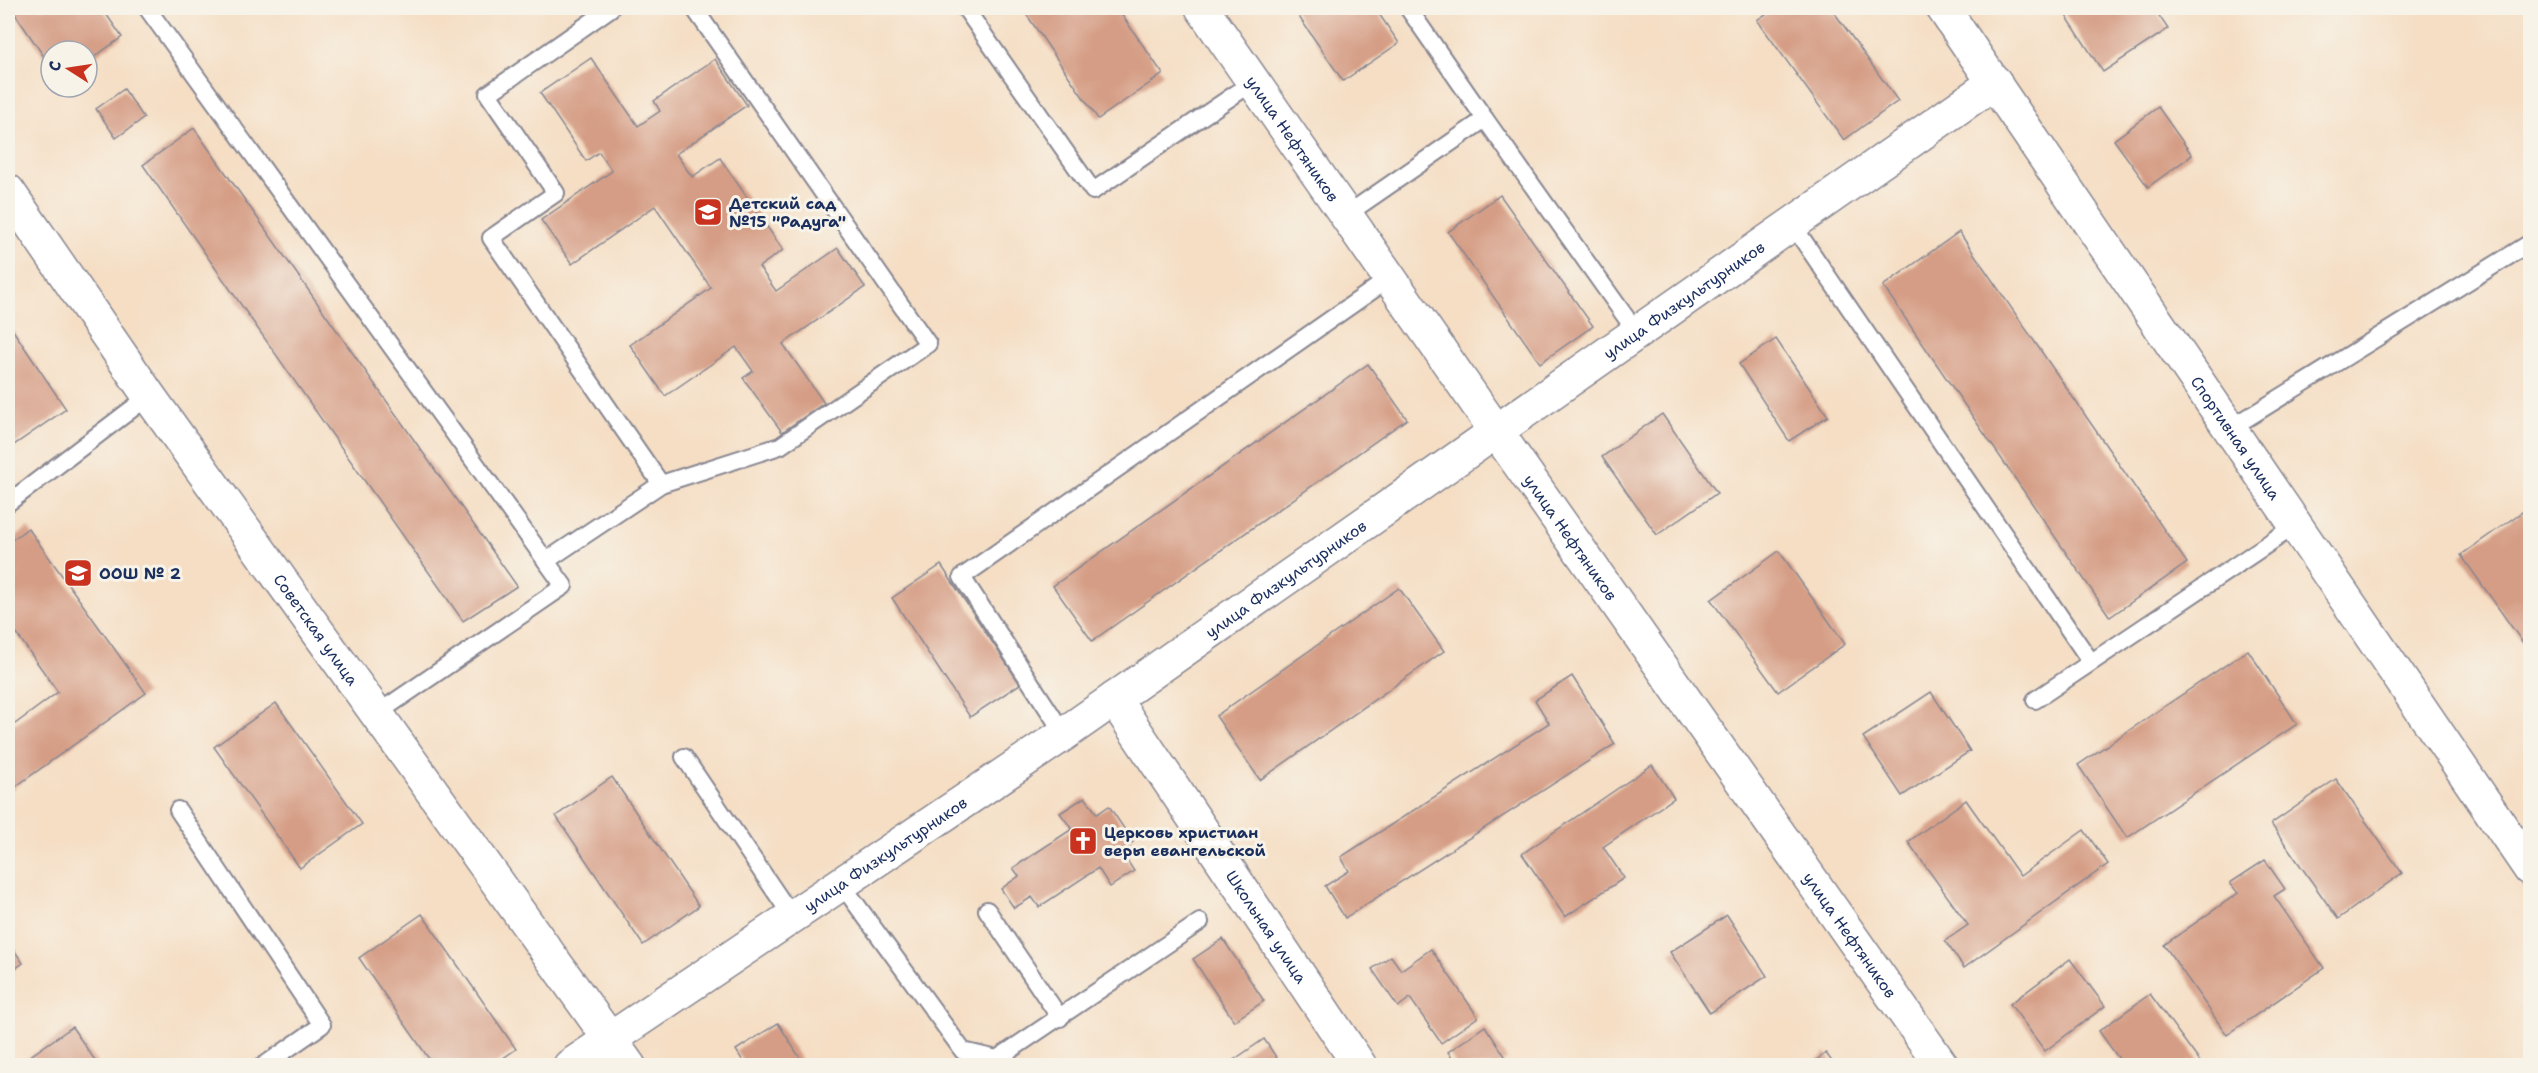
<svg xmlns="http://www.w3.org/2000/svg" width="2538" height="1073" viewBox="0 0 2538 1073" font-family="'Shantell Sans',sans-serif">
	<rect width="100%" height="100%" fill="#f7f3e8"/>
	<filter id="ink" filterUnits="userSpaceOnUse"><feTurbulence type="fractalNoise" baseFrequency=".0167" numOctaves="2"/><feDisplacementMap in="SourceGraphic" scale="12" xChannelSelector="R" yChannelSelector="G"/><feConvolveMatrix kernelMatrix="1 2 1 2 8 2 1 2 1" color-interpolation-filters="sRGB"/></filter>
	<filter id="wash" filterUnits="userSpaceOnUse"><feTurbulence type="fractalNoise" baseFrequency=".008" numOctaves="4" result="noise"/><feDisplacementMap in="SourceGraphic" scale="24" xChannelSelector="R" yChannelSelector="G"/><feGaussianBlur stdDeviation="1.35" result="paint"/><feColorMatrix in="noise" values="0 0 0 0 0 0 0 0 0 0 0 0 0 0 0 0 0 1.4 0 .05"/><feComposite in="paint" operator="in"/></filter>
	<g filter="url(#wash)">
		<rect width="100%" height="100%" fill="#f5dec4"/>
		<g id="blocks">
			<!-- building -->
			<g fill="#d59d85">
				<polygon points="11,8 102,8 122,37 87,62 87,51 51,51 51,67"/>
				<polygon points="1022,8 1117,8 1163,74 1098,119"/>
				<polygon points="1293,8 1375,8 1399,43 1343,81"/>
				<polygon points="1775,8 1831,8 1898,101 1844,140 1757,20"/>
				<polygon points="2061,8 2154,8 2168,29 2103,72"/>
				<polygon points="591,58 638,126 660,111 654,101 715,59 747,105 676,154 692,177 720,158 783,250 759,267 776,291 838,248 865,287 783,344 824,403 782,432 743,378 753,371 736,347 665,396 630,345 711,288 655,206 572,264 541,220 612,171 599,152 586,161 540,93"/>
				<polygon points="124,89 144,118 116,138 96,109"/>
				<polygon points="2158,107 2192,155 2148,187 2114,140"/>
				<polygon points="194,128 517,586 463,621 143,165"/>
				<polygon points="1500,195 1593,326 1540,363 1448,232"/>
				<polygon points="1959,232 2187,563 2110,617 1883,286"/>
				<polygon points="8,323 66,409 8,449"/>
				<polygon points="1776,339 1828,416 1789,441 1739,364"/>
				<polygon points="1368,364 1407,419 1092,641 1053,586"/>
				<polygon points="1662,414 1717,493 1657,535 1602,457"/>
				<polygon points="2522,512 2530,524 2530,653 2461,555"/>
				<polygon points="28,528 146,693 8,792 8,714 15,724 58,692 9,623 8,625 8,543"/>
				<polygon points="1779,551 1845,644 1778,692 1711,600"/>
				<polygon points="941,565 1020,684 970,717 892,598"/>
				<polygon points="1399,588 1444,651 1260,780 1216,716"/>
				<polygon points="2248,650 2297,724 2127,838 2078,765"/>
				<polygon points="1572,676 1615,744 1345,918 1325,886 1349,871 1341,857 1549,723 1535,700"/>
				<polygon points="1931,692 1970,751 1902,796 1863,737"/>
				<polygon points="276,703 362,824 300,868 214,747"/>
				<polygon points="1652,765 1674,798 1603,847 1624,878 1565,917 1522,854"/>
				<polygon points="612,777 699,906 643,945 556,816"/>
				<polygon points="2336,779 2402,873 2338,919 2271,824"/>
				<polygon points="1085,797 1097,814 1109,806 1133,842 1121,851 1134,871 1110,887 1098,868 1039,907 1032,897 1014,908 1001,889 1019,876 1013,868 1072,829 1060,813"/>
				<polygon points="1966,800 2020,876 2084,830 2108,864 1964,968 1945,941 1968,925 1908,842"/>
				<polygon points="2265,860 2285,889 2274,896 2324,968 2227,1035 2164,945 2238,893 2230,883"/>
				<polygon points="422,914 516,1049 492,1066 434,1066 359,958"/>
				<polygon points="1727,915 1767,976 1710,1013 1670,952"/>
				<polygon points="1223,939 1264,1001 1234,1021 1193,959"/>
				<polygon points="8,941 23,963 8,974"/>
				<polygon points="1431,949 1478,1017 1441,1043 1410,998 1398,1007 1372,969 1391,956 1401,970"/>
				<polygon points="2070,959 2105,1006 2045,1051 2010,1004"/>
				<polygon points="2150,994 2203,1066 2124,1066 2099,1031"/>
				<polygon points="778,1023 805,1066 746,1066 736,1050"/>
				<polygon points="1485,1026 1507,1059 1497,1066 1457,1066 1448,1052"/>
				<polygon points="72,1027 99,1066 16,1066"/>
				<polygon points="1264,1039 1282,1066 1225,1066"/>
				<polygon points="1826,1053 1835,1066 1808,1066"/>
				<polygon points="332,1060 336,1066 324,1066"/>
			</g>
		</g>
	</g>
	<g filter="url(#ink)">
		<use href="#blocks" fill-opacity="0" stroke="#888691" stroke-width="1.5"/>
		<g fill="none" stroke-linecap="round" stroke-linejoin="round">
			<!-- service casing -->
			<g stroke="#888691" stroke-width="20">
				<g id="service">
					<polyline points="147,8 564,586 378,713"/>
					<polyline points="611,8 488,94 556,193 491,238 661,484"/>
					<polyline points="965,8 1093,191 1253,82"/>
					<polyline points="1485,119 1637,333"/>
					<polyline points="1346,215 1485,119 1408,8"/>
					<polyline points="1792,224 2091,662"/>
					<polyline points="2231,428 2530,243"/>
					<polyline points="8,503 149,396"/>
					<polyline points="546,561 661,484 780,446 928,344 694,8"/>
					<polyline points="2035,700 2296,525"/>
					<polyline points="1064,734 962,577 1390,278"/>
					<polyline points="684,757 791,915"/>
					<polyline points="178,810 322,1025 263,1066"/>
					<polyline points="840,882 963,1051 997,1059 1200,922"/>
					<polyline points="987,910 1060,1018"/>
				</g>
			</g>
			<!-- minor casing -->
			<g stroke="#888691" stroke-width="36">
				<g id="minor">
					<path id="s1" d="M1202,8L1496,431L1942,1066"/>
					<path id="s2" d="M1943,8L2530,869"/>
					<path id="s3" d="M8,191L149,396L629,1066"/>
					<path id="s4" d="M1114,699L1360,1066"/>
					<path id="s5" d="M570,1066L1064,734L1995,82"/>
				</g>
			</g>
			<!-- service -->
			<use href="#service" stroke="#fff" stroke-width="16"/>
			<!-- minor -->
			<use href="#minor" stroke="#fff" stroke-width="33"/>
		</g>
	</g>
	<!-- icons -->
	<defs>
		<g id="school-square" transform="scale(1.5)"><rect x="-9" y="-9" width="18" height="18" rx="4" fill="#c8321e" stroke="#f7f3e8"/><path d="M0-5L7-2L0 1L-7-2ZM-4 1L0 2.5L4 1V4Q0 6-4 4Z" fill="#fff"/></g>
		<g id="church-square" transform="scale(1.5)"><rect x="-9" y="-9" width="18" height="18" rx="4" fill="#c8321e" stroke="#f7f3e8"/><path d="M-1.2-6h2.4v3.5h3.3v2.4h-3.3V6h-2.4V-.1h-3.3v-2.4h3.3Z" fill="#fff"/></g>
	</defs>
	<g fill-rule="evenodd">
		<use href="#school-square" x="708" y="212"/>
		<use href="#school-square" x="78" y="573"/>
		<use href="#church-square" x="1083" y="841"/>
	</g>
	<g text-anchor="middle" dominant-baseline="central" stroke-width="6" stroke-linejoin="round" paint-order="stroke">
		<!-- street labels -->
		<g font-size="16" fill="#1b2f5e" stroke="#f7f3e8">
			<text stroke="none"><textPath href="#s1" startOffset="159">улица Нефтяников</textPath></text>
			<text stroke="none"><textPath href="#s5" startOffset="1352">улица Физкультурников</textPath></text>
			<text stroke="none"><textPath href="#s2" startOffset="520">Спортивная улица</textPath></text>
			<text stroke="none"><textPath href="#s1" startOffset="645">улица Нефтяников</textPath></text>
			<text stroke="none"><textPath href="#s5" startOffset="866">улица Физкультурников</textPath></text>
			<text stroke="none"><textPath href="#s3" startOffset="536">Советская улица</textPath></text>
			<text stroke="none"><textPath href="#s5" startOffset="380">улица Физкультурников</textPath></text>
			<text stroke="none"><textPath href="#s4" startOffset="274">Школьная улица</textPath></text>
			<text stroke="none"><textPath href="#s1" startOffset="1131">улица Нефтяников</textPath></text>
		</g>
		<!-- poi labels -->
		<g font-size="16" font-weight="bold" fill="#1b2f5e" stroke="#f7f3e8" text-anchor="start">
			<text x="729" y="203">Детский сад<tspan x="729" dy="18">№15 "Радуга"</tspan></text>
			<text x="99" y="573">ООШ № 2</text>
			<text x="1104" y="832">Церковь христиан<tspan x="1104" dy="18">веры евангельской</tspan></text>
		</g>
	</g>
	<!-- margin -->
	<rect width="2538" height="1073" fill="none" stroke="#f7f3e8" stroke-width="30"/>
	<!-- north arrow -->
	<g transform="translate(69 69) rotate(282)"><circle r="28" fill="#f7f3e8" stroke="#9fa5b1" stroke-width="1.5"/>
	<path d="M0-4.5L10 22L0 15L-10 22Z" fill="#c8321e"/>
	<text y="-9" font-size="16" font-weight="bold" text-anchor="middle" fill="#1b2f5e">С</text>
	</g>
</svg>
